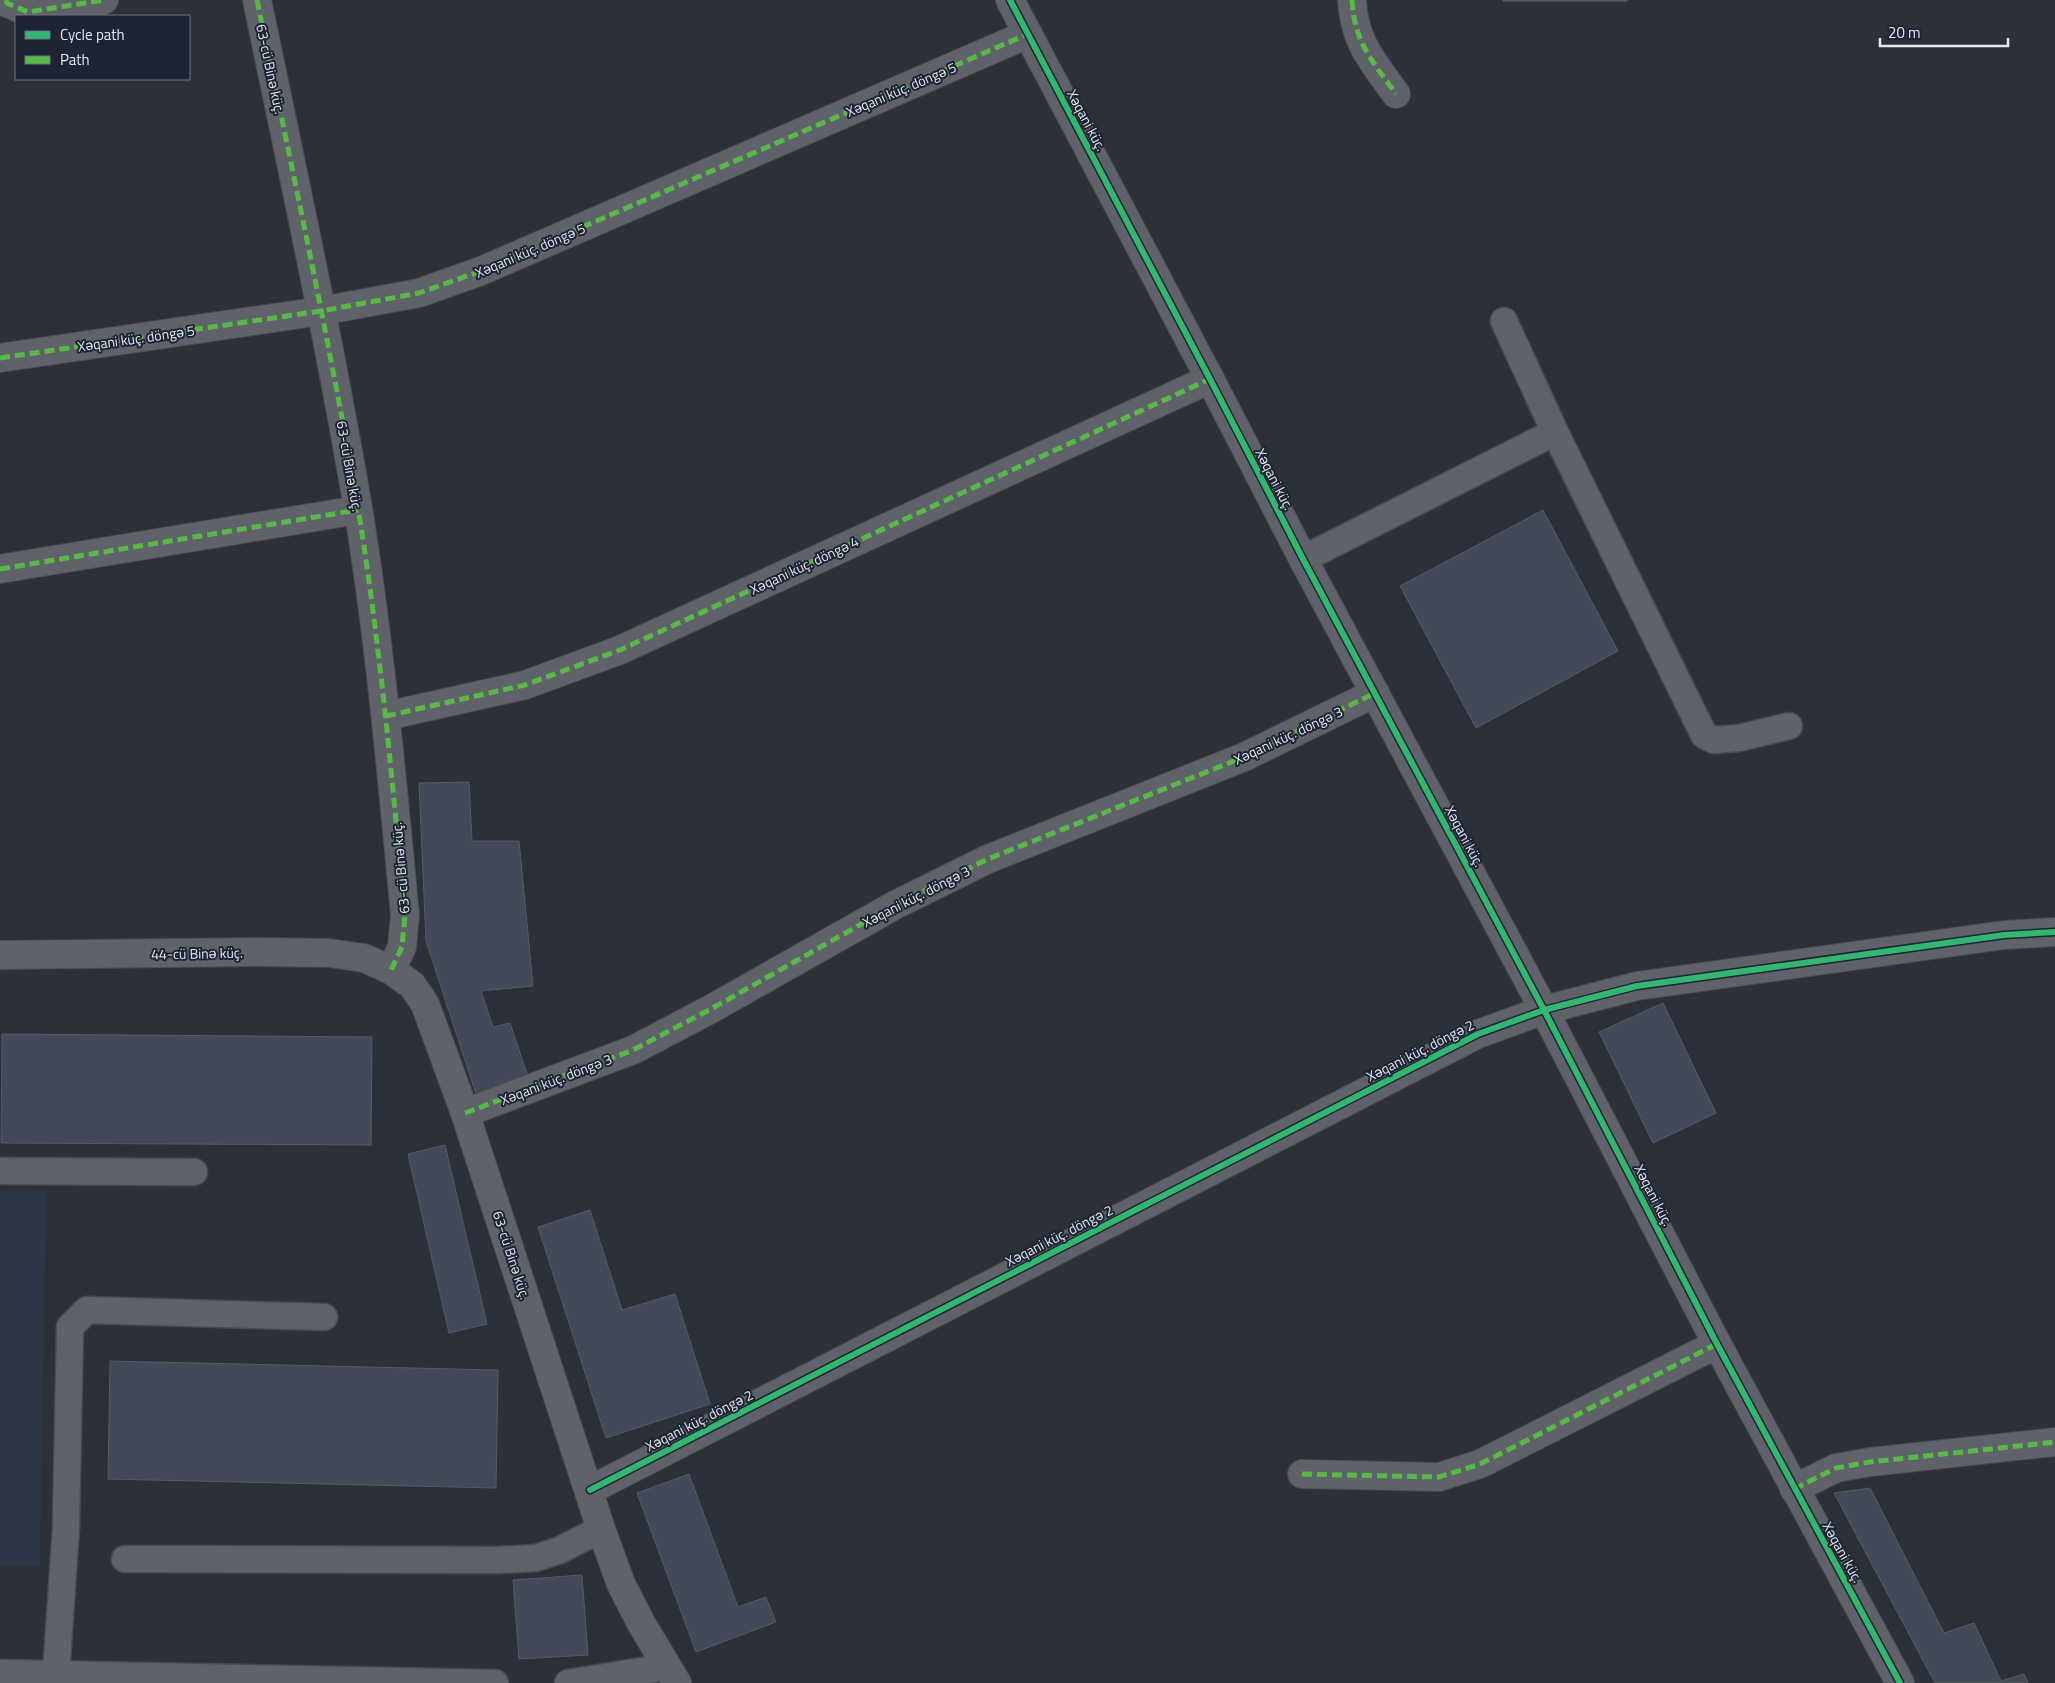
<svg xmlns="http://www.w3.org/2000/svg" width="2055" height="1683" viewBox="0 0 2055 1683" font-family="'Titillium Web',sans-serif">
	<rect width="100%" height="100%" fill="#2c3038"/>
	<!-- built -->
	<polygon fill="#2d3649" points="0,1192 46,1192 40,1566 0,1566"/>
	<!-- building -->
	<g fill="#434958" stroke="#565a61">
		<rect x="1503" y="0" width="124" height="1"/>
		<polygon points="1543,510 1618,651 1476,728 1400,586"/>
		<polygon points="469,782 472,841 519,841 533,986 481,991 493,1027 510,1023 527,1074 476,1094 426,941 419,783"/>
		<polygon points="1663,1003 1716,1113 1653,1143 1599,1032"/>
		<polygon points="2,1034 372,1037 371,1145 1,1143"/>
		<polygon points="445,1145 487,1324 449,1333 408,1154"/>
		<polygon points="590,1210 622,1310 675,1294 710,1404 606,1438 538,1227"/>
		<polygon points="110,1361 498,1370 496,1488 108,1479"/>
		<polygon points="689,1474 738,1607 766,1597 776,1622 696,1652 637,1493"/>
		<polygon points="1870,1488 1944,1633 1974,1623 2001,1681 2024,1674 2028,1683 1935,1683 1834,1493"/>
		<polygon points="582,1575 588,1655 519,1659 513,1580"/>
	</g>
	<g fill="none" stroke-linecap="round" stroke-linejoin="round">
		<!-- lane casing -->
		<g stroke="#474b51" stroke-width="29">
			<g id="lane">
				<polyline points="1504,321 1555,432 1704,735 1714,740 1739,738 1789,726"/>
				<polyline points="1303,559 1555,432"/>
				<polyline points="0,1171 194,1172"/>
				<polyline points="125,1559 497,1560 536,1558 560,1550 601,1529"/>
				<polyline points="0,1673 495,1683"/>
				<polyline points="56,1674 66,1528 70,1327 87,1310 324,1317"/>
				<polyline points="568,1683 666,1667"/>
			</g>
		</g>
		<!-- street casing -->
		<g stroke="#474b51" stroke-width="30">
			<g id="street">
				<polyline points="6,0 7,3 28,12 104,0"/>
				<path d="M257,0C292,169 329,338 358,508C380,643 392,779 405,915L402,947L391,970"/>
				<path d="M1352,0C1354,42 1373,62 1396,94"/>
				<polyline points="0,358 321,311 419,293 481,271 1028,34"/>
				<polyline points="0,569 358,510"/>
				<polyline points="386,716 525,685 620,650 1210,379"/>
				<polyline points="465,1113 633,1050 711,1009 895,905 988,859 1244,757 1375,693"/>
				<polyline points="1302,1474 1439,1477 1480,1464 1717,1344"/>
				<polyline points="1794,1489 1836,1468 1870,1462 2055,1442"/>
				<polyline points="590,1490 1478,1034 1544,1010 1637,986 2004,935 2055,932"/>
			</g>
		</g>
		<!-- secondary casing -->
		<g stroke="#474b51" stroke-width="30">
			<g id="secondary">
				<polyline points="1010,0 1210,379 1303,559 1544,1010 1717,1344 1900,1683"/>
				<polyline points="0,955 262,952 329,953 364,958 391,970 412,985 425,1004 465,1113 601,1529 621,1584 641,1623 677,1683"/>
			</g>
		</g>
		<!-- lane -->
		<use href="#lane" stroke="#5f6369" stroke-width="26"/>
		<!-- street -->
		<use href="#street" stroke="#5f6369" stroke-width="28"/>
		<!-- secondary -->
		<use href="#secondary" stroke="#5f6369" stroke-width="28"/>
		<!-- quiet -->
		<g stroke="#58b947" stroke-width="5" stroke-dasharray="10 5" stroke-linecap="butt">
			<polyline points="6,0 7,3 28,12 104,0"/>
			<path d="M257,0C292,169 329,338 358,508C380,643 392,779 405,915L402,947L391,970"/>
			<path d="M1352,0C1354,42 1373,62 1396,94"/>
			<polyline points="0,358 321,311 419,293 481,271 1028,34"/>
			<polyline points="0,569 358,510"/>
			<polyline points="386,716 525,685 620,650 1210,379"/>
			<polyline points="465,1113 633,1050 711,1009 895,905 988,859 1244,757 1375,693"/>
			<polyline points="1302,1474 1439,1477 1480,1464 1717,1344"/>
			<polyline points="1794,1489 1836,1468 1870,1462 2055,1442"/>
		</g>
		<!-- cycleway casing -->
		<g stroke="#1d2433" stroke-width="9">
			<g id="cycleway">
				<polyline points="1010,0 1210,379 1303,559 1544,1010 1717,1344 1900,1683"/>
				<polyline points="590,1490 1478,1034 1544,1010 1637,986 2004,935 2055,932"/>
			</g>
		</g>
		<!-- cycleway -->
		<use href="#cycleway" stroke="#33b770" stroke-width="6"/>
	</g>
	<g text-anchor="middle" dominant-baseline="central" stroke-width="4" stroke-linejoin="round" paint-order="stroke">
		<!-- street labels -->
		<g font-size="14" fill="#e4e9f3" stroke="#1d2433">
			<text transform="translate(271 69) rotate(78)">63-cü Binə küç.</text>
			<text transform="translate(901 89) rotate(-23)">Xəqani küç. döngə 5</text>
			<text transform="translate(1087 120) rotate(62)">Xəqani küç.</text>
			<text transform="translate(530 250) rotate(-23)">Xəqani küç. döngə 5</text>
			<text transform="translate(136 338) rotate(-8)">Xəqani küç. döngə 5</text>
			<text transform="translate(350 466) rotate(80)">63-cü Binə küç.</text>
			<text transform="translate(1275 479) rotate(63)">Xəqani küç.</text>
			<text transform="translate(804 565) rotate(-25)">Xəqani küç. döngə 4</text>
			<text transform="translate(1288 735) rotate(-25)">Xəqani küç. döngə 3</text>
			<text transform="translate(1465 836) rotate(62)">Xəqani küç.</text>
			<text transform="translate(400 868) rotate(-95)">63-cü Binə küç.</text>
			<text transform="translate(916 896) rotate(-27)">Xəqani küç. döngə 3</text>
			<text transform="translate(197 953) rotate(-1)">44-cü Binə küç.</text>
			<text transform="translate(1420 1050) rotate(-27)">Xəqani küç. döngə 2</text>
			<text transform="translate(556 1079) rotate(-21)">Xəqani küç. döngə 3</text>
			<text transform="translate(1654 1195) rotate(63)">Xəqani küç.</text>
			<text transform="translate(1059 1235) rotate(-27)">Xəqani küç. döngə 2</text>
			<text transform="translate(512 1255) rotate(72)">63-cü Binə küç.</text>
			<text transform="translate(699 1420) rotate(-27)">Xəqani küç. döngə 2</text>
			<text transform="translate(1843 1552) rotate(61)">Xəqani küç.</text>
		</g>
	</g>
	<!-- legend -->
	<rect x="15" y="15" width="175" height="65" fill="#1d2433" stroke="#6d7380"/>
	<rect x="25" y="31" width="25" height="8" fill="#33b770" stroke="#6d7380"/>
	<text x="60" y="40" font-size="15" fill="#e4e9f3">Cycle path</text>
	<rect x="25" y="56" width="25" height="8" fill="#58b947" stroke="#6d7380"/>
	<text x="60" y="65" font-size="15" fill="#e4e9f3">Path</text>
	<!-- scale -->
	<path d="M1880 38v8h128v-8" fill="none" stroke="#e4e9f3" stroke-width="2.5"/>
	<text x="1888" y="38" font-size="15" fill="#e4e9f3" stroke="#1d2433" stroke-width="4" paint-order="stroke">20 m</text>
</svg>
